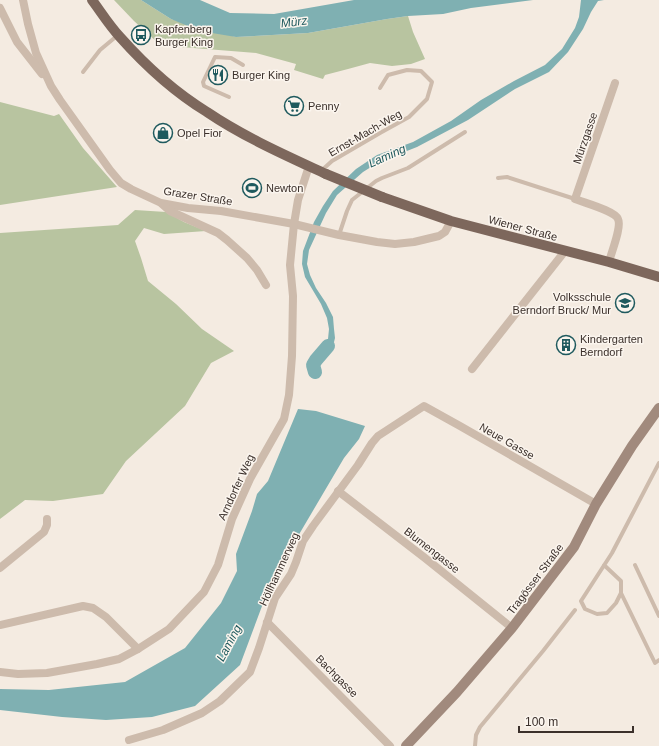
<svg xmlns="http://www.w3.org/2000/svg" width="659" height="746" viewBox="0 0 659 746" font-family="Helvetica,sans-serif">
	<rect width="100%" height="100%" fill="#f4ebe1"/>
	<!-- green -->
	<g fill="#b8c4a0">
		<polygon points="114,0 141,0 171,19 236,37 308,33 387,19 408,16 413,32 425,59 411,64 392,66 370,63 348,69 325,75 323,79 294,70 296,64 256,53 181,47 162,41 159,44 134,21"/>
		<polygon points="0,102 54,116 59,114 83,148 117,187 0,205"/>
		<polygon points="135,210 166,212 184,222 206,231 164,234 144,228 135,241 141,258 148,281 176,304 202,329 234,351 211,363 185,406 126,461 103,494 53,501 25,500 0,519 0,233 118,225"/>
	</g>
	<!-- water -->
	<g fill="#7fb0b2">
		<polygon points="141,0 200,0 230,13 274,14 354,0 533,0 471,8 443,14 408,16 387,19 308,33 236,37 200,31 171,19"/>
		<polygon points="581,0 604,0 598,1 591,12 583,29 568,52 549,72 515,89 468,120 417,147 379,162 363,172 337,195 326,213 309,250 307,264 310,275 316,288 326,303 333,317 334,329 335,338 334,342 328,352 317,362 313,358 325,346 328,339 329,329 327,318 321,304 305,277 302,264 303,251 314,222 323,206 333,191 356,169 377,155 413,142 451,121 481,100 514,81 545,65 562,49 575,28 579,17"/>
		<polygon points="298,409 316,411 365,426 359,439 344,458 271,582 240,665 195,706 152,717 106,720 62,717 0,710 0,689 49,690 125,682 185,648 221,603 237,571 236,554 252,511 257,494 268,481"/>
	</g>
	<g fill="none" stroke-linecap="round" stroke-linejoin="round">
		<!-- river -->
		<polyline stroke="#7fb0b2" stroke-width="14" points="315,372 313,365 316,360 328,346"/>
		<!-- service -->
		<g stroke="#cdbbac" stroke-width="4">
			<polyline points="83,72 100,50 118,35"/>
			<polyline points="229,97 204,86 203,82 215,57 231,58 243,65"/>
			<polyline points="321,171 332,161 380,133 409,117 427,99 432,82 421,71 407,70 388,75 380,88"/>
			<polyline points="498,178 507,177 575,199"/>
			<polyline points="339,235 347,211 352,200 376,181 382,178 408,168 465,132"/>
			<polyline points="604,565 621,581 621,593 616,603 607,613 597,614 585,609 581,601 612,553 659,463"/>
			<polyline points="635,565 659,616"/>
			<polyline points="621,593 655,663 659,660"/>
			<polyline points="475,746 476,735 480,727 543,651 575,610"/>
		</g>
		<!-- minor -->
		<g stroke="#cdbbac" stroke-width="8">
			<polyline points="23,0 28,24 36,53 51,86 60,100 110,170 121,183 131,189 161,203 188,208 221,211 294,224 339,235 377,242 395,244 414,242 439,236 445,232 451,221"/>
			<polyline points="0,8 17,42 42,74"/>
			<polyline points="162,204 170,211 218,233 227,240 247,258 257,270 266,285"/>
			<path d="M609,262C611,253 622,227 618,219C615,211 585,203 575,199L615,83"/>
			<polyline points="472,369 565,251"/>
			<polyline points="338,491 425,558 512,628"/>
			<polyline points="0,568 44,532 47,525 47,519"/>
			<polyline points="267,622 390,746"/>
			<polyline points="0,625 83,606 93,608 106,617 138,649"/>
			<polyline points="0,672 18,674 47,673 97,664 119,659 138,649 169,629 204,592 218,565 232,519 250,479 284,419 289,395 292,356 293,296 290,265 294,224 298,200 309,166"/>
			<polyline points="129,740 163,730 202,713 220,701 250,672 259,648 275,598 291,574 296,562 303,541 313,526 358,465 372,443 378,436 424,406 460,426 596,504"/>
		</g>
		<!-- secondary -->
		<polyline stroke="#a18a7d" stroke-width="10" points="406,746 457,692 512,628 574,547 596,504 632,446 659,408"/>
		<!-- primary -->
		<g stroke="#7d675c" stroke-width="10">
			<path d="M92,0C101,12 109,25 120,37C144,64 176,93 207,112C244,137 285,155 326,174"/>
			<polyline points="382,197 451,221 609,262 659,277"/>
		</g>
		<!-- primary-bridge -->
		<polyline stroke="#7d675c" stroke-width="10" points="326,174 382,197"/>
	</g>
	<!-- icons -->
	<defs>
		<g id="bus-ring" transform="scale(1)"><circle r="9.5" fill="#fbf5ee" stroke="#1f5a5e" stroke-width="1.5"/><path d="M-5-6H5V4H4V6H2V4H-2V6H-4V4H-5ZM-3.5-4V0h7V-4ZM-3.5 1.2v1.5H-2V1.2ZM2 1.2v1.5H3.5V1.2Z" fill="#1f5a5e"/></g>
		<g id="restaurant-ring" transform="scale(1)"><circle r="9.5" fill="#fbf5ee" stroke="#1f5a5e" stroke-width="1.5"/><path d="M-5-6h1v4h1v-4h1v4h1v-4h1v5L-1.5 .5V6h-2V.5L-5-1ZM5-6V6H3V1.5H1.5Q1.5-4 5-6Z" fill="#1f5a5e"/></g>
		<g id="supermarket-ring" transform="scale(1)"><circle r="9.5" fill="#fbf5ee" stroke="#1f5a5e" stroke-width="1.5"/><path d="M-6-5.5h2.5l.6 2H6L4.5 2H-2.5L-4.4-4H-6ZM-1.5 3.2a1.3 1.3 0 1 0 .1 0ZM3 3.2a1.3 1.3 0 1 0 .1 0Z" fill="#1f5a5e"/></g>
		<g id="shop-ring" transform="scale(1)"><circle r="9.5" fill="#fbf5ee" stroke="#1f5a5e" stroke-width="1.5"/><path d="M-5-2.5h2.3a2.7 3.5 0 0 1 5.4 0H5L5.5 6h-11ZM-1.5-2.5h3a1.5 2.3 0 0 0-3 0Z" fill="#1f5a5e"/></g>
		<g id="stadium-ring" transform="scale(1)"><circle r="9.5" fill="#fbf5ee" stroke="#1f5a5e" stroke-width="1.5"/><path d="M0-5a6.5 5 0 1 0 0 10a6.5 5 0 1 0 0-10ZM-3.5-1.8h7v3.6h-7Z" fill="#1f5a5e"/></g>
		<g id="school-ring" transform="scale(1)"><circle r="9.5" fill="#fbf5ee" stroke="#1f5a5e" stroke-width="1.5"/><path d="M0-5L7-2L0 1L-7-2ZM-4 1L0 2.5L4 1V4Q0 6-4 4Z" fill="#1f5a5e"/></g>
		<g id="building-ring" transform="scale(1)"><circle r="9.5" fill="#fbf5ee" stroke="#1f5a5e" stroke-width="1.5"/><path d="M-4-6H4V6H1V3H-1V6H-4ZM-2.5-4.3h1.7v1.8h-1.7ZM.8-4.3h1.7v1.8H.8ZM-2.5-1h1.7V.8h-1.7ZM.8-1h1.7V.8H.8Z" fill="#1f5a5e"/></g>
	</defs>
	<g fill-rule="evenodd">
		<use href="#bus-ring" x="141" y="35"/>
		<use href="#restaurant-ring" x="218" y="75"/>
		<use href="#supermarket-ring" x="294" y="106"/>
		<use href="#shop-ring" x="163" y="133"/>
		<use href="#stadium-ring" x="252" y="188"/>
		<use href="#school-ring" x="625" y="303"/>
		<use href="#building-ring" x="566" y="345"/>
	</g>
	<g text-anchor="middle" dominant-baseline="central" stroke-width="3" stroke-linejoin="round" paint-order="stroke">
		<!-- poi labels -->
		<g font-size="11" fill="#3b302b" stroke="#fbf5ee" text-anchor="start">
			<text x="155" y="29">Kapfenberg<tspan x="155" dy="13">Burger King</tspan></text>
			<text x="232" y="75">Burger King</text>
			<text x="308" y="106">Penny</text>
			<text x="177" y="133">Opel Fior</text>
			<text x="266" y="188">Newton</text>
			<text x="611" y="297" text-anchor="end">Volksschule<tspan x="611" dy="13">Berndorf Bruck/ Mur</tspan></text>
			<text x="580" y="339">Kindergarten<tspan x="580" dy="13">Berndorf</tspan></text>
		</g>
		<!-- street labels -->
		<g font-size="11" fill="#3b302b" stroke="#fbf5ee">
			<text transform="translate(365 133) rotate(-30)">Ernst-Mach-Weg</text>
			<text transform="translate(585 138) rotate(-71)">Mürzgasse</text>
			<text transform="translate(198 196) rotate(9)">Grazer Straße</text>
			<text transform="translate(523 228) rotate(15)">Wiener Straße</text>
			<text transform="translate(507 441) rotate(30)">Neue Gasse</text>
			<text transform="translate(236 487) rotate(-65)">Arndorfer Weg</text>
			<text transform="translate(432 550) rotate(38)">Blumengasse</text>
			<text transform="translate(279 569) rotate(-65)">Höllhammerweg</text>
			<text transform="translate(535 579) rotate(-53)">Tragösser Straße</text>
			<text transform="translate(337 676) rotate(45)">Bachgasse</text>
		</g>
		<!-- water labels -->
		<g font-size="12" font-style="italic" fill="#1f5a5e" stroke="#fbf5ee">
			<text transform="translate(294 22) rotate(-7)">Mürz</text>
			<text transform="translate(387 156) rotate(-24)">Laming</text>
			<text transform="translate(229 643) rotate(-62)">Laming</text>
		</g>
	</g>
	<!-- scale -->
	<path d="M519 726v6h114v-6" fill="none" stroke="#3b302b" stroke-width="2"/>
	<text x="525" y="726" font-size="12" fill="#3b302b" stroke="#fbf5ee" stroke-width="3" paint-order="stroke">100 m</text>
</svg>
